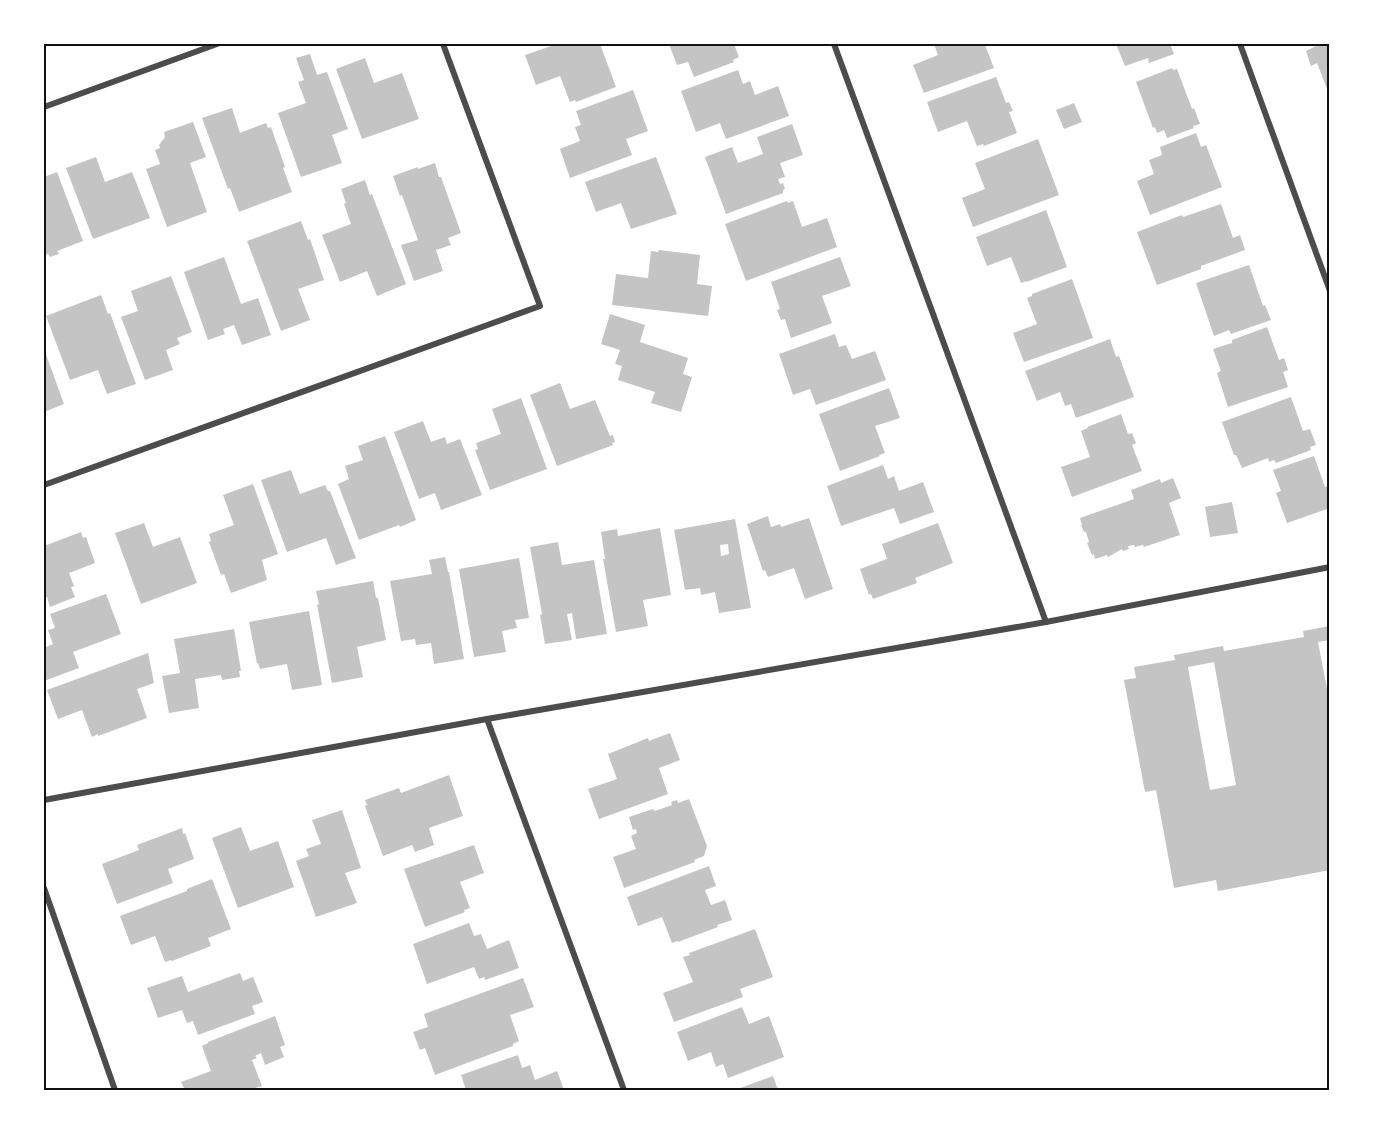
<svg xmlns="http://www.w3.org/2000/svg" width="1373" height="1134" viewBox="0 0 1373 1134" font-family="Montserrat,sans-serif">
	<rect width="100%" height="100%" fill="#fff"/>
	<!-- building -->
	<g fill="#c4c4c4" fill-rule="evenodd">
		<polygon points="557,44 600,44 616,87 576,102 575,100 570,102 560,76 536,85 525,55"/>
		<polygon points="669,44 734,44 739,57 733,60 734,62 694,77 688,62 677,65"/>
		<polygon points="934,44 990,44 985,45 994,68 924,93 913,65 938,55"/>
		<polygon points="1116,44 1170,44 1174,54 1149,63 1148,58 1125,66"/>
		<polygon points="1320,44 1330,44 1329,94 1317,63 1311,66 1306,51"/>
		<polygon points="310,54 317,75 327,72 348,129 332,135 342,163 301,177 278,113 306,103 298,82 304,80 296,58"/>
		<polygon points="365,58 374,83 402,73 419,119 362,139 336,69"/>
		<polygon points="1172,68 1173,70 1177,69 1192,109 1194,108 1200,124 1193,126 1194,128 1167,138 1164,130 1157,133 1155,127 1153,128 1136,82"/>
		<polygon points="738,70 743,84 750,81 755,95 778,86 789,116 726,139 720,123 696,132 681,91"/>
		<polygon points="996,77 1006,103 1009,102 1013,111 1009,112 1017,133 984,146 983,144 977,146 967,121 938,132 927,102"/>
		<polygon points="633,90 648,131 626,139 632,155 570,178 560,149 580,141 575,127 581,125 576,111"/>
		<polygon points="1074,103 1082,122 1064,129 1056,110"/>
		<polygon points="232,108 240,133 266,123 268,128 271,127 285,167 283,168 292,192 239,212 230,188 228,189 202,118"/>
		<polygon points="193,122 206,157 190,163 207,212 167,227 146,169 160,164 155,150 160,148 159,145 165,137 164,132"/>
		<polygon points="792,124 803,155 780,163 785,177 778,179 780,184 783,183 785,189 783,190 783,193 726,214 705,157 732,147 738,163 763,154 757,137"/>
		<polygon points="1196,133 1201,147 1206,145 1222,187 1150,215 1137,181 1154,174 1149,160 1162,155 1160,147"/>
		<polygon points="1038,139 1059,195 973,227 962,198 985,189 975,163"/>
		<polygon points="96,157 105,182 132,172 150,218 93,239 66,168"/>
		<polygon points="656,157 677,214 631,229 621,203 596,212 585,182"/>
		<polygon points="435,163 439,177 441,177 461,233 448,238 451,245 436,250 443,271 414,281 401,245 418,240 402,195 400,196 393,176 418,167 418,169"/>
		<polygon points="57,172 83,241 57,251 59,254 50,257 48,254 44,255 44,177"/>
		<polygon points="365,180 370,195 372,194 406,284 377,296 367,271 340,282 322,235 351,224 344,204 346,203 341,189"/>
		<polygon points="787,201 788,203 793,201 802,227 827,218 837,247 746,281 725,224"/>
		<polygon points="1221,204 1233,238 1240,235 1245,250 1201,266 1201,269 1157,285 1137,232 1182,215 1183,217"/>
		<polygon points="1046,210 1067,267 1026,282 1026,281 1021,283 1011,257 987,266 976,237"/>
		<polygon points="301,221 308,240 310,239 324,280 298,289 310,320 281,331 247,241"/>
		<polygon points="659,250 700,255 697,284 712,286 708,316 612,305 616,274 648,278 651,251 658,252"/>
		<polygon points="224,257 241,304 258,298 271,335 242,345 234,325 223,329 225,334 208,340 184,272"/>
		<polygon points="840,257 851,286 822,296 832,323 791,338 785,319 781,320 777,310 780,309 771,282"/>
		<polygon points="1249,265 1263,306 1265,305 1271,320 1231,334 1229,330 1214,336 1196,283"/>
		<polygon points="171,276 192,332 177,338 180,344 166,350 173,370 145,380 121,317 138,311 131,291"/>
		<polygon points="1072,279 1093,338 1024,362 1013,333 1037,324 1027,298 1032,296 1032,294"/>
		<polygon points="101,295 108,314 110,313 136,384 107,394 98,370 70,380 46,316"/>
		<polygon points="610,314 645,325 640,342 688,358 683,374 692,377 681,412 651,403 655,392 618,380 622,366 615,364 620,350 601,344"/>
		<polygon points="1267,327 1279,360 1284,358 1288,370 1283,372 1288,387 1228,407 1217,373 1221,371 1213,349 1232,343 1232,340"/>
		<polygon points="835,334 839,347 846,345 852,359 875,351 886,380 816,405 810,389 793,395 779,354"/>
		<polygon points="1110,339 1116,357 1119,356 1134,397 1076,418 1071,404 1065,406 1060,392 1037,401 1025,371"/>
		<polygon points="44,349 64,404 44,412"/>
		<polygon points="560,383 570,409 595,400 610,436 613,435 615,442 612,443 613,445 557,466 530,395"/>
		<polygon points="889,388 900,418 875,426 885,453 879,455 880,456 840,471 819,414"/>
		<polygon points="1291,397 1303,431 1310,429 1316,445 1310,447 1311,450 1276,463 1274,460 1269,462 1268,458 1242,468 1236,455 1234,455 1222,422"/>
		<polygon points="521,398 547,469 490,490 475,450 478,449 476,443 501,434 492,409"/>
		<polygon points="1121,414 1128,434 1132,433 1136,443 1132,445 1142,471 1072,497 1061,467 1090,457 1081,431 1088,428 1087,427"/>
		<polygon points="423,421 431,442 445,437 447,444 460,439 482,495 441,510 435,493 419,499 394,432"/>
		<polygon points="385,436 416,520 400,527 399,525 359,540 338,484 349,479 345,466 363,460 358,446"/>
		<polygon points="1314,456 1325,487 1330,486 1330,508 1287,523 1276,493 1281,491 1273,470"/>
		<polygon points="883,465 888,479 894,476 899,491 923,482 934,512 900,524 894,508 841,526 827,486"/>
		<polygon points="291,470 300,494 325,485 328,491 330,491 356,558 336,565 326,538 287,552 261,480"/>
		<polygon points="1173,478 1181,498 1169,503 1180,535 1144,547 1143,545 1135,547 1134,545 1128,546 1129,549 1123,551 1122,549 1108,557 1107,555 1095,559 1094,554 1092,555 1087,543 1089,542 1086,532 1084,532 1081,525 1082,525 1080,518 1134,499 1131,490 1160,479 1161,483"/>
		<polygon points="253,484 278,554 262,560 267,580 231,593 224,574 221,575 209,542 211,541 209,534 234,525 223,495"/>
		<polygon points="1232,502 1238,533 1210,537 1205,507"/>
		<polygon points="768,516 771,527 780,524 781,527 809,518 833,589 805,599 794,568 768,577 765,570 763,571 747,524"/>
		<path d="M735,519L751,608L719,613L715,592L701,595L700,588L685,590L674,530ZM728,544L729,554L721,556L720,545Z"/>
		<polygon points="144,523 153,547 180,537 197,583 141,604 115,533"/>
		<polygon points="938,523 953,563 915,578 917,583 873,599 871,594 869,595 860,569 887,559 882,544"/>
		<polygon points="660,528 671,595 643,600 648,626 616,632 603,559 605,559 601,532 617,529 618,536"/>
		<polygon points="81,532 83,538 86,537 95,563 69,573 74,586 71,587 75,597 50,607 47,597 44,598 44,546"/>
		<polygon points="558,542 562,565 594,560 607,634 576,639 572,613 567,614 572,640 545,644 540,615 542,614 530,547"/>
		<polygon points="445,557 448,572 449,572 464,659 434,664 431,643 416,645 415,639 401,641 390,581 432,574 429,560"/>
		<polygon points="519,558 529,618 515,620 517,628 502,631 506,652 474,657 459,569"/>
		<polygon points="373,581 376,598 378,598 386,640 357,647 363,677 332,683 317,605 319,604 316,591"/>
		<polygon points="106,594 121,634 73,652 79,668 44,681 44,648 53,644 48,630 55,628 50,614"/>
		<polygon points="309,611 322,685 292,690 287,664 260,669 258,663 257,663 249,622"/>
		<path d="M1330,626V640L1318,642L1330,704V870L1218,891L1216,880L1174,888L1156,790L1145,792L1124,680L1136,678L1134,667L1175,660L1174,655L1223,646L1224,651L1304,637L1303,631ZM1214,662L1236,785L1210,790L1188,667Z"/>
		<polygon points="234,629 241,671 239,671 240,677 222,680 221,675 195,679 199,708 169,713 162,676 180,673 174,639"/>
		<polygon points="148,653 154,683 137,689 147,718 98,736 98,734 92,737 82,710 58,719 47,690"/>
		<polygon points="670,733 680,760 659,768 668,794 599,819 588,789 617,779 608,754 648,738 649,741"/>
		<polygon points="449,775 463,816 429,828 434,845 415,852 412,845 383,856 365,806 367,805 365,800 399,788 401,793"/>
		<polygon points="689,799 707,846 704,856 694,860 695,862 624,888 613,857 636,849 631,836 637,833 636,829 633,830 629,817 653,809 655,811 672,805 671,802 677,800 678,803"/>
		<polygon points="342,810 361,868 345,873 357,903 316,917 296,861 309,856 306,849 321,844 312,820"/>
		<polygon points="241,827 250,851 278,841 294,887 238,908 212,838"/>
		<polygon points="182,828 183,834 185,833 194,859 168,869 173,883 117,904 102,864 139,850 137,845"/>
		<polygon points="474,845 484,873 460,882 470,908 464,910 465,912 425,927 404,869"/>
		<polygon points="709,866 716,886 705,890 711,905 725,900 732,920 717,925 718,927 678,942 678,941 672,943 662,917 638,926 627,897"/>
		<polygon points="212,879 231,929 208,938 211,946 172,961 171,960 165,962 155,936 131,945 120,916 187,891 187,889"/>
		<polygon points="469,923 474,936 481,934 487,949 509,940 519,968 485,980 484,977 479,979 474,967 427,984 413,944"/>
		<polygon points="755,929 773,977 740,989 743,997 674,1022 663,993 693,982 683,957 690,955 689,953"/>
		<polygon points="240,973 243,981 253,977 263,1002 252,1006 255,1014 198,1035 193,1021 187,1023 182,1010 158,1018 147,988 182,976 188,992"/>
		<polygon points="523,978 534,1007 510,1015 519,1041 513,1044 513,1046 435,1075 425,1048 420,1050 413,1032 428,1027 424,1014"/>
		<polygon points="742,1007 749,1024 769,1016 784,1057 728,1078 723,1064 716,1067 711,1052 688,1061 677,1032"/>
		<polygon points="275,1016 285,1045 280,1047 284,1057 265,1065 261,1053 255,1056 257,1058 252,1060 262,1086 248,1090 185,1090 181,1082 211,1071 202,1046 208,1043 208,1042"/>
		<polygon points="518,1055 522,1068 530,1065 535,1080 557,1071 564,1090 466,1090 461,1075"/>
		<polygon points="773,1076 778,1090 735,1090"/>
	</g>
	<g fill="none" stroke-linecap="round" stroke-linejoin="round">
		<!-- minor -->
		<g stroke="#4c4c4c" stroke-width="6">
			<polyline points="834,44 1046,622"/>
			<polyline points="1240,44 1330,291"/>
			<polyline points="44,107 217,44"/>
			<polyline points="44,485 540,306 443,44"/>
			<polyline points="487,719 624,1090"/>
			<polyline points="44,800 487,719 1046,622 1330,567"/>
			<polyline points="44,888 115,1090"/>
		</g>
	</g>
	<!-- border -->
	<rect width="1373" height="1134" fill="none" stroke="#ffffff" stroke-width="90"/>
	<rect x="45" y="45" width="1283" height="1044" fill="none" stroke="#111" stroke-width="2"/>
</svg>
